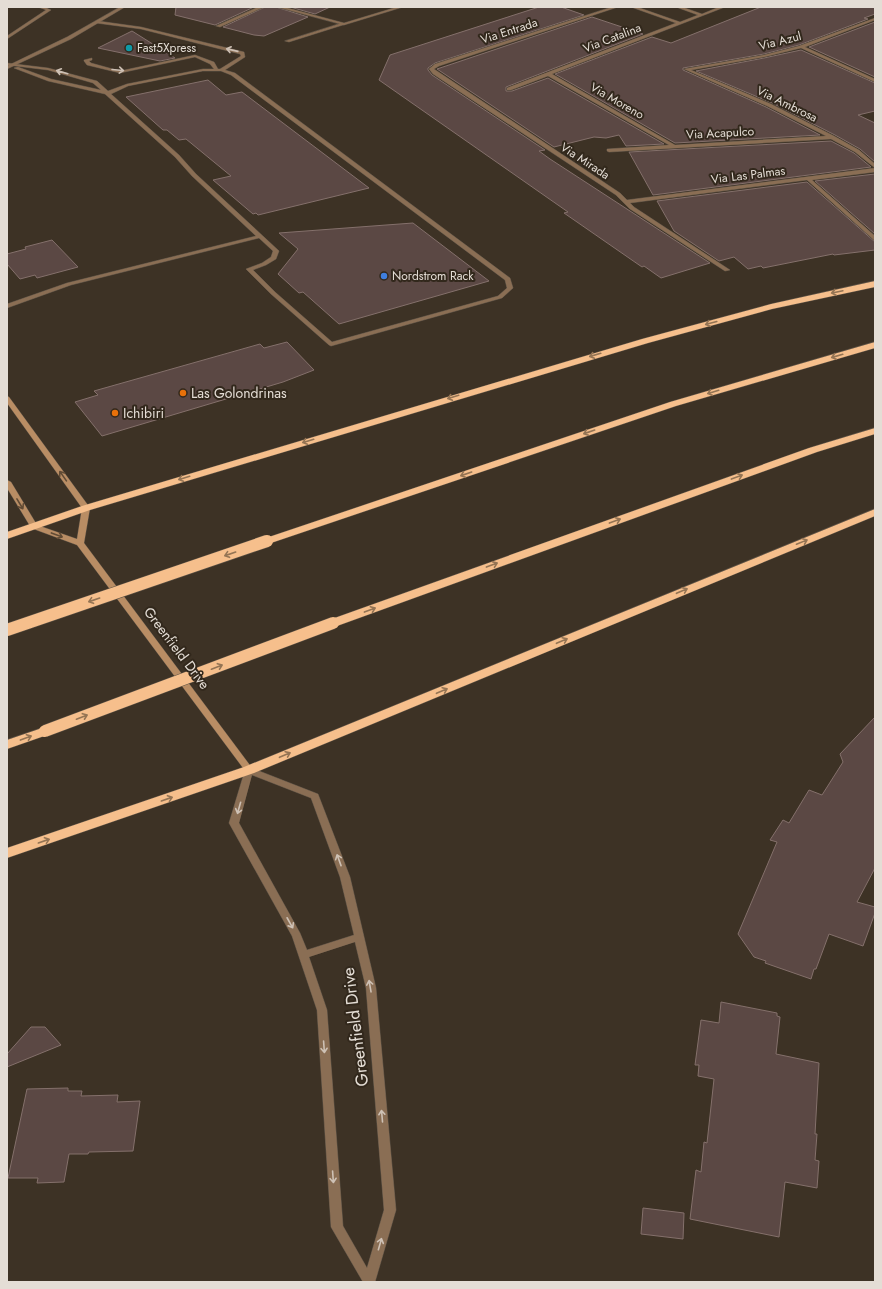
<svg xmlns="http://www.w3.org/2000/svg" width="882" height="1289" viewBox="0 0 882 1289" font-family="Jost,sans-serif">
	<rect width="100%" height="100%" fill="#3d3225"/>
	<!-- building -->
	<g fill="#5b4844" stroke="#84706b">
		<polygon points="176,7 254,7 215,25 175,15"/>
		<polygon points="265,7 276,7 308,17 264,36 254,35 223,27"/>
		<polygon points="290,7 330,7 315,14"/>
		<polygon points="539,7 561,7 584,15 435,63 428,68 428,70 432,75 545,150 539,151 550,159 710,263 661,278 644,266 642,267 564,213 568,212 379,80 390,55"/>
		<polygon points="761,7 875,7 875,14 864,18 868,19 799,45 764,54 683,68 683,70 766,107 820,135 675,143 555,74 652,37 671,43"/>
		<polygon points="592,17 643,34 506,87 506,91 512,91 548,78 664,144 626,146 619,135 606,138 594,137 554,147 437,69"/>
		<polygon points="875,22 875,77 809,47"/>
		<polygon points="132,31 175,58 160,61 98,48"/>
		<polygon points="801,50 875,83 875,111 858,115 875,123 875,162 860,149 835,135 772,103 696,71 764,58"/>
		<polygon points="208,80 226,95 242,92 369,188 258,215 256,213 253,214 213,180 231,176 186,139 179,140 167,130 163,130 126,97"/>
		<polygon points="831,141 854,153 871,167 653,195 629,152"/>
		<polygon points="875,174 875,234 815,181"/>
		<polygon points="807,182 875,242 875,250 834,255 833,254 763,268 761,266 748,269 734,257 719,261 674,231 657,201"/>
		<polygon points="413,223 489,281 339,324 303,292 299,293 278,274 298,249 279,233"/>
		<polygon points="52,240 78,267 37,278 35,275 20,279 7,264 7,254 26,249 25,247"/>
		<polygon points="287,342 314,370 283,382 102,436 75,402 98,395 94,391 260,344 264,348"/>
		<polygon points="875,717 875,868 857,902 875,907 875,913 863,946 829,934 816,969 814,969 811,979 765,963 766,961 754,957 738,934 777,842 770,840 783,820 789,823 809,790 822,795 843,762 840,754"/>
		<polygon points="721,1002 777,1013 777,1016 780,1017 776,1054 819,1063 815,1134 817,1134 815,1160 819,1161 817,1188 785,1182 779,1237 690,1219 696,1170 701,1172 704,1142 707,1143 714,1079 698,1076 699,1065 695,1065 701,1020 719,1023"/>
		<polygon points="31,1027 45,1027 61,1045 7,1067 7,1054"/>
		<polygon points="68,1088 68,1091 82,1091 81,1096 118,1095 117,1102 140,1101 133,1151 89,1152 88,1154 69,1154 64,1182 37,1183 38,1178 8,1178 27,1089"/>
		<polygon points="643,1208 684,1213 683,1239 641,1234"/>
	</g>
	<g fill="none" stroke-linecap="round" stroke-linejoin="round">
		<!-- service casing -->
		<g stroke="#5b5145" stroke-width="1">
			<g id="service">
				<polygon points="38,7 44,7 51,10 7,39 7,36 46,10"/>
				<polygon points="258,7 264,7 220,27 216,26"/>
				<path d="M98,21L141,27L244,52L245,57L225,70L235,73L510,278L513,288L502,298L331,346L329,345L271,294L246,269L262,263L271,257L273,251L259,238L71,285L7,308V304L67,283L256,236L192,176L175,157L105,94L48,81L14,68L18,67L51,79L101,90L93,83L48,70L7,65V63L48,68L97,81L108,91L127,84L203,69H214L210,64L195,57L120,73L87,65L84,61V60L92,58V60L89,61L91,63L120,71L195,55L214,62L218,69H220L241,56L240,54L141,29L96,23V21ZM203,71H221L231,75L505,280L507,288L498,296L332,342L275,292L253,270L266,265L276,259L279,251L278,250L196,174L179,155L111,94L128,86Z"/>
				<polygon points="342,23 346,24 289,42 285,41"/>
			</g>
		</g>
		<!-- minor casing -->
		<g stroke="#5b5145" stroke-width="1">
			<g id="minor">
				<polygon points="277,7 284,7 344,23 397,7 403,7 344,25"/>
				<polygon points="612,7 618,7 439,66 434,69 620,193 627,200 875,168 855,152 831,139 609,152 607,151 607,149 669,145 548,76 511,90 507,90 507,88 676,23 631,7 637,7 680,22 698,15 676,7 682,7 702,14 719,7 725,7 552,74 675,145 826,136 767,106 684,69 764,55 799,46 875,18 875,20 805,47 875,79 875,82 801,48 764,57 691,70 771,104 834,136 859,150 875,164 875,172 812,180 875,236 875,241 807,180 630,203 634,207 730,270 725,271 630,209 616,195 433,74 429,69 435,64"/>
			</g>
		</g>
		<!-- tertiary casing -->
		<g stroke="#5b5145" stroke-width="1">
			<g id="tertiary">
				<polygon points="120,7 125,7 71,39 7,69 7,66 67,37"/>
				<path d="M249,767L318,794L350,877L376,988L396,1210L375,1282H363L331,1227L317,1010L292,936L229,823L245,770L246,768ZM252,775L311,798L340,877L354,935L307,950L300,933L239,823ZM355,942L366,988L384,1210L367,1268L343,1226L327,1010L309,957Z"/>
			</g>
		</g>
		<!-- secondary casing -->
		<g stroke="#5b5145" stroke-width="1">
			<polygon id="secondary" points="7,396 9,397 90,508 84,543 252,768 253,770 252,772 246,772 77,545 31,528 30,526 7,488 7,480 11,482 37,525 77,539 82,508 7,403"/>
		</g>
		<!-- motorway casing -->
		<g stroke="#5b5145" stroke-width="1">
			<g id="motorway">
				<polygon points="875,281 875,287 772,309 648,343 90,510 7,539 7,532 82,506 642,339 771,304"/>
				<polygon points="875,342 875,348 676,406 271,543 263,543 261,541 263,539 670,402"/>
				<polygon points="875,428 875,434 817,452 337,626 329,626 327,623 329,620 809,448"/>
				<polygon points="875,509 875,516 254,773 7,858 7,848 244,767"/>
				<polygon points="45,727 50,728 51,731 50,734 7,749 7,740"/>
			</g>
		</g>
		<!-- service -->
		<use href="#service" fill="#8a6e54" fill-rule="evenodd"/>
		<!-- minor -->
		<use href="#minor" fill="#8a6e54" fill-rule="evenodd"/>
		<!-- tertiary -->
		<use href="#tertiary" fill="#8a6e54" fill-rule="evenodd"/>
		<!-- secondary -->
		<use href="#secondary" fill="#b98d64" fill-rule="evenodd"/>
		<!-- motorway -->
		<use href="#motorway" fill="#f6bf8c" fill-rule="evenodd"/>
		<!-- motorway-bridge casing -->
		<g stroke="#5b5145" stroke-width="13" stroke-linecap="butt">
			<g id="motorway-bridge">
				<polyline points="7,630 267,541"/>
				<polyline points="45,731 333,623"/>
			</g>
		</g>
		<!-- motorway-bridge -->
		<use href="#motorway-bridge" stroke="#f6bf8c" stroke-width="12"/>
	</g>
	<!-- one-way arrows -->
	<defs><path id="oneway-shaft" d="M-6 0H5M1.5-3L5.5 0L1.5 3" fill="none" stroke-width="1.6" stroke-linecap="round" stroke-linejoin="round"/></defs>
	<g stroke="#cec1b5">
		<use href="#oneway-shaft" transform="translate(232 50) rotate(-167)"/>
		<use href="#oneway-shaft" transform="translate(118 70) rotate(5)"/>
		<use href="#oneway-shaft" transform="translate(62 72) rotate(-164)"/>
		<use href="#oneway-shaft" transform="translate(239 808) rotate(106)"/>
		<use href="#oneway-shaft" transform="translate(339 860) rotate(-110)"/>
		<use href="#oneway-shaft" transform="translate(290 923) rotate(61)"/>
		<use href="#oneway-shaft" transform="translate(370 986) rotate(-100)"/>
		<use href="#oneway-shaft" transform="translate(324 1047) rotate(86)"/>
		<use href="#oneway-shaft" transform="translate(382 1116) rotate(-95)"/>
		<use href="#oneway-shaft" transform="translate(333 1177) rotate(86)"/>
		<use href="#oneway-shaft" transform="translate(380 1244) rotate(-74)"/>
	</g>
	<g stroke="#947454">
		<use href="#oneway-shaft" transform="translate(837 292) rotate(168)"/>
		<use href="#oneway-shaft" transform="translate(711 323) rotate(165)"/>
		<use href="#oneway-shaft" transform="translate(595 355) rotate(164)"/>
		<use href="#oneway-shaft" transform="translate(837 356) rotate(164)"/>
		<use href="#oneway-shaft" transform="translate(713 392) rotate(163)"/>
		<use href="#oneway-shaft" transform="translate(453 397) rotate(163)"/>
		<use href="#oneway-shaft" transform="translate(589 432) rotate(161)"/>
		<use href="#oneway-shaft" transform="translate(308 441) rotate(163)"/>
		<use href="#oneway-shaft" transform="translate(466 474) rotate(161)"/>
		<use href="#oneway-shaft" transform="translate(737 477) rotate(-20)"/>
		<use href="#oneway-shaft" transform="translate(184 478) rotate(163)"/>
		<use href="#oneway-shaft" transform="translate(615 521) rotate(-20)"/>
		<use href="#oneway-shaft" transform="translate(802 542) rotate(-22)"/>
		<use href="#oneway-shaft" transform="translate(230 554) rotate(161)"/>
		<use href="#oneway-shaft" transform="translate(492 565) rotate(-20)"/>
		<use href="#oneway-shaft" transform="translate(682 591) rotate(-23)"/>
		<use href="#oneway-shaft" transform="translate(94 600) rotate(161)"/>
		<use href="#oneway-shaft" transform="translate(370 610) rotate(-20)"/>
		<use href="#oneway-shaft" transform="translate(562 641) rotate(-23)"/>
		<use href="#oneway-shaft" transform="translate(217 667) rotate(-21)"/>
		<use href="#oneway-shaft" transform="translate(442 691) rotate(-23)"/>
		<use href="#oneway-shaft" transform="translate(82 717) rotate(-21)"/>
		<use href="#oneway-shaft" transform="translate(26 738) rotate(-20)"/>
		<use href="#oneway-shaft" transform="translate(285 755) rotate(-23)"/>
		<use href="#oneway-shaft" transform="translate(167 799) rotate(-19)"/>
		<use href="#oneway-shaft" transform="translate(44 841) rotate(-19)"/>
	</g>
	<g stroke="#614b35">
		<use href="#oneway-shaft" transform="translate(63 476) rotate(-125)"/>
		<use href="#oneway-shaft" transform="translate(20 504) rotate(59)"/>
		<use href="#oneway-shaft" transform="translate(57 535) rotate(20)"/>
	</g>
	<!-- markers -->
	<circle fill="#0f9aa8" stroke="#32281c" stroke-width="1.5" cx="129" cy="48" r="4"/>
	<circle fill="#3f7fe0" stroke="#32281c" stroke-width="1.5" cx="384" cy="276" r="4"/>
	<g fill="#e8710a" stroke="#32281c" stroke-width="1.5">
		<circle cx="183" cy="393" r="4"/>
		<circle cx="115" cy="413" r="4"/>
	</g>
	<g text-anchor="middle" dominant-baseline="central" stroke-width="4" stroke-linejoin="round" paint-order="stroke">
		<!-- far-street labels -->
		<g font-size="12" fill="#e4ddd5" stroke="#32281c">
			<text transform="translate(509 31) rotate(-18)">Via Entrada</text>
			<text transform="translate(612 38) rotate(-21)">Via Catalina</text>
			<text transform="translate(780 41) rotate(-14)">Via Azul</text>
			<text transform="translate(617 101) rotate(30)">Via Moreno</text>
			<text transform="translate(787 104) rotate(26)">Via Ambrosa</text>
			<text transform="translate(720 133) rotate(-3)">Via Acapulco</text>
			<text transform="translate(585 161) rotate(33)">Via Mirada</text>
			<text transform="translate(748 175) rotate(-7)">Via Las Palmas</text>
		</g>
		<!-- far-poi labels -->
		<g font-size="12" fill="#e4ddd5" stroke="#32281c" text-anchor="start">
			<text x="137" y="48">Fast5Xpress</text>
			<text x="392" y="276">Nordstrom Rack</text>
		</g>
		<!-- poi labels -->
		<g font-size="14" fill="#e4ddd5" stroke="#32281c" text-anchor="start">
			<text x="191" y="393">Las Golondrinas</text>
			<text x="123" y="413">Ichibiri</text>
		</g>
		<!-- street labels -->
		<g font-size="14" fill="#e4ddd5" stroke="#32281c">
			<text transform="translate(177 648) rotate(53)">Greenfield Drive</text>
		</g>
		<!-- near-street labels -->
		<g font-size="17" fill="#e4ddd5" stroke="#32281c">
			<text transform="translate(355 1027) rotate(-97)">Greenfield Drive</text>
		</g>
	</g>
	<!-- border -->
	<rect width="882" height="1289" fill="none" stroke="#e4ddd5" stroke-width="16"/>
</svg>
